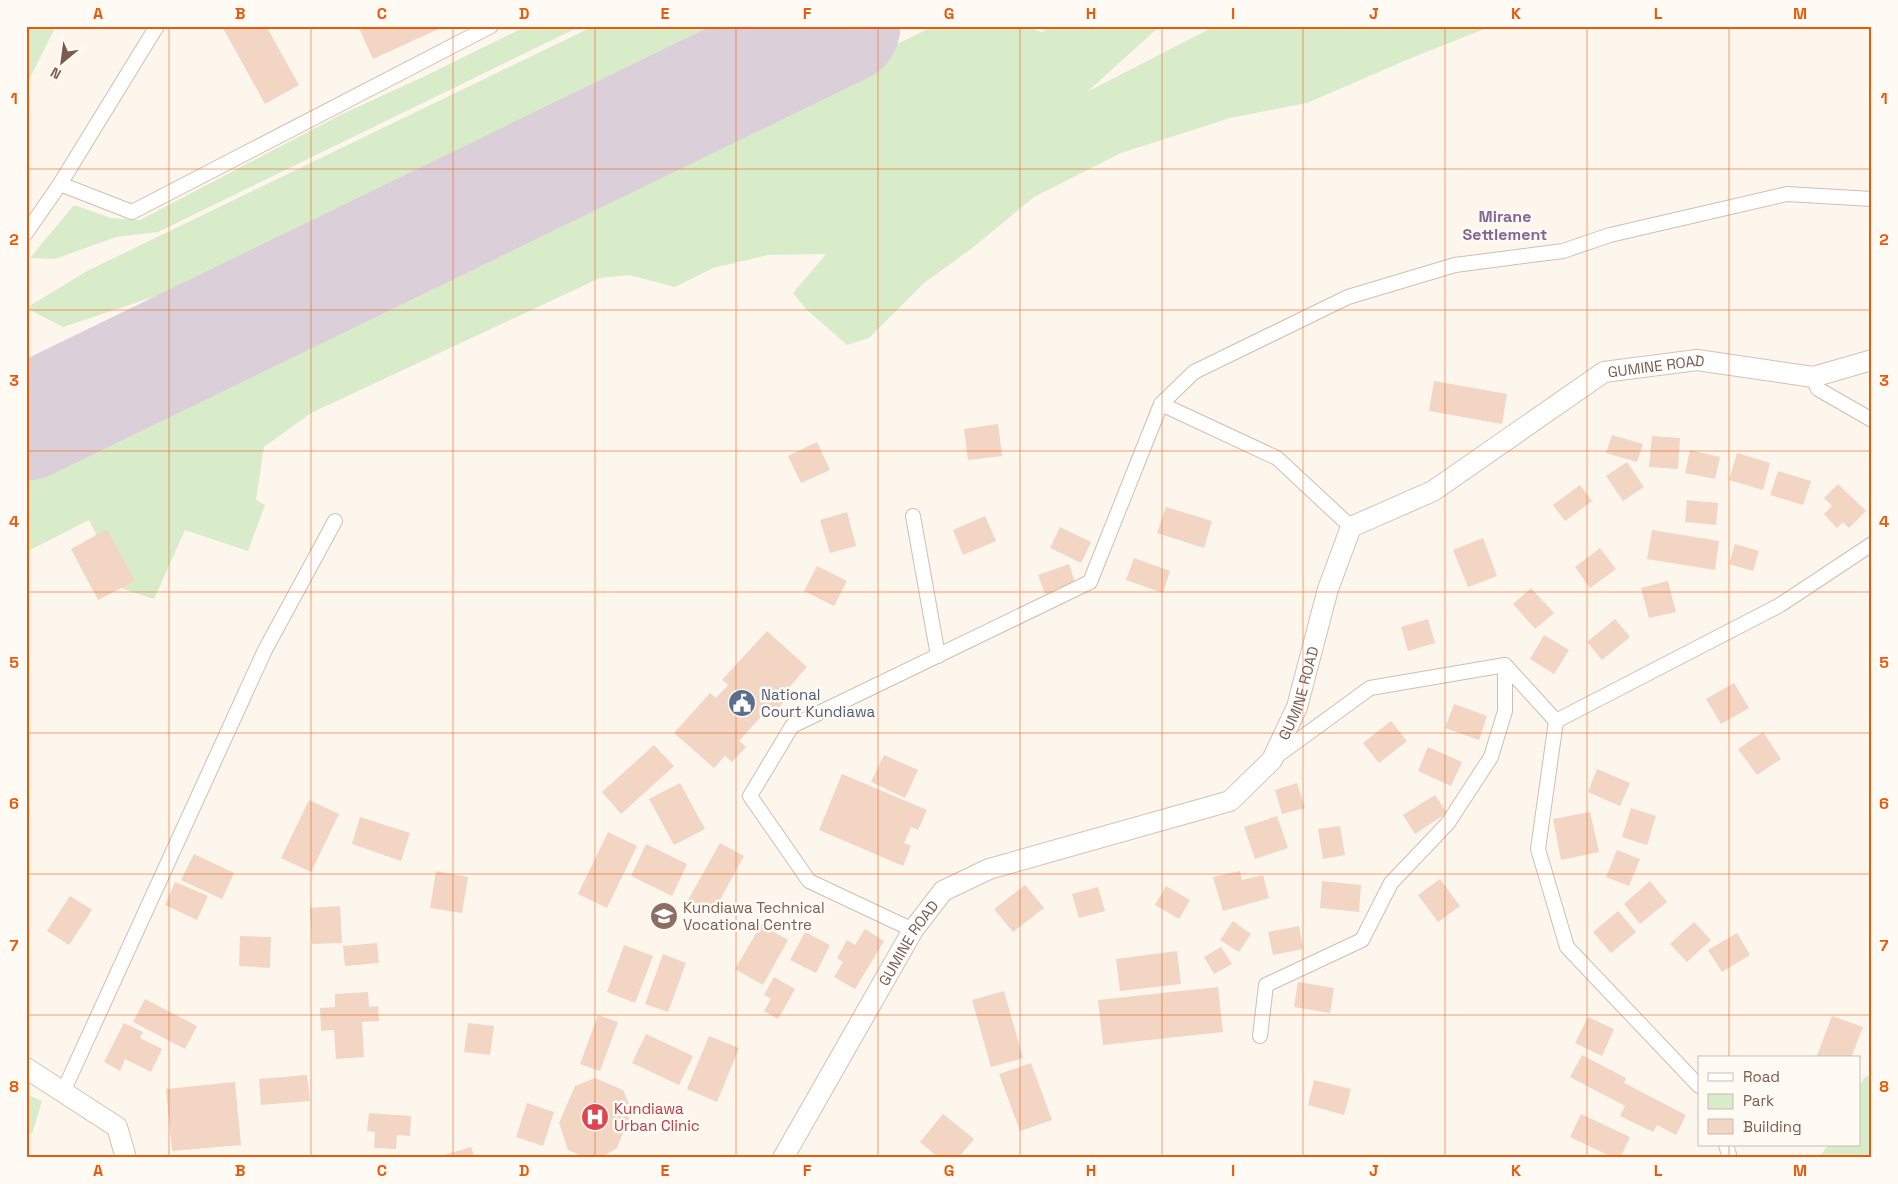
<svg xmlns="http://www.w3.org/2000/svg" width="1898" height="1184" viewBox="0 0 1898 1184" font-family="'Space Grotesk',sans-serif">
	<rect width="100%" height="100%" fill="#fdf6ec"/>
	<!-- green -->
	<g fill="#d8ecc9">
		<polygon points="26,26 56,26 26,86"/>
		<polygon points="527,26 581,26 158,232 116,237 55,259 30,258 74,205 111,218 140,220 340,115 425,76"/>
		<polygon points="594,26 722,26 619,76 425,174 165,293 63,327 26,308 87,271"/>
		<polygon points="934,26 1024,26 1042,32 1053,26 1160,26 1087,92 1215,26 1492,26 1411,58 1307,103 1230,118 1121,153 1034,197 971,249 924,283 869,338 847,345 806,309 793,293 826,254 768,255 713,268 675,287 629,275 600,278 311,413 264,447 256,500 265,505 248,551 185,530 154,599 123,589 89,520 26,552 26,468"/>
		<polygon points="1872,1073 1872,1158 1819,1158 1828,1145 1859,1145 1859,1087 1864,1078"/>
		<polygon points="26,1094 42,1101 32,1134 26,1132"/>
	</g>
	<g fill="none" stroke-linecap="round" stroke-linejoin="round">
		<!-- runway -->
		<polyline stroke="#dbcfda" stroke-width="115" points="26,423 843,26"/>
	</g>
	<!-- building -->
	<g fill="#f3d5c3">
		<polygon points="226,26 266,26 299,85 265,104 223,28"/>
		<polygon points="358,26 445,26 373,59"/>
		<polygon points="1434,381 1507,394 1502,424 1429,411"/>
		<polygon points="998,424 1002,456 968,460 964,429"/>
		<polygon points="1612,435 1643,444 1637,462 1606,453"/>
		<polygon points="1652,436 1680,438 1678,469 1649,467"/>
		<polygon points="817,442 830,470 801,483 788,456"/>
		<polygon points="1690,450 1720,457 1715,479 1685,473"/>
		<polygon points="1737,453 1770,463 1763,490 1729,480"/>
		<polygon points="1627,462 1644,487 1623,501 1606,476"/>
		<polygon points="1778,471 1811,481 1803,505 1770,495"/>
		<polygon points="1838,484 1866,511 1849,528 1843,522 1837,528 1824,514 1832,506 1824,498"/>
		<polygon points="1580,485 1592,501 1565,521 1553,505"/>
		<polygon points="1687,500 1718,503 1716,525 1685,522"/>
		<polygon points="1166,507 1212,521 1204,548 1157,533"/>
		<polygon points="847,512 856,546 830,553 820,520"/>
		<polygon points="985,516 996,541 963,555 953,530"/>
		<polygon points="1060,527 1091,542 1081,563 1050,548"/>
		<polygon points="107,529 135,581 98,600 71,549"/>
		<polygon points="1652,530 1719,541 1715,570 1647,559"/>
		<polygon points="1483,538 1497,576 1468,587 1453,550"/>
		<polygon points="1735,544 1759,551 1753,571 1729,564"/>
		<polygon points="1600,548 1616,569 1590,588 1575,567"/>
		<polygon points="1134,558 1170,571 1163,593 1126,580"/>
		<polygon points="1069,564 1075,582 1045,594 1038,575"/>
		<polygon points="817,566 847,581 834,606 804,591"/>
		<polygon points="1668,581 1676,612 1649,618 1641,588"/>
		<polygon points="1531,588 1554,613 1535,629 1513,604"/>
		<polygon points="1428,619 1435,643 1408,651 1401,627"/>
		<polygon points="1615,619 1630,637 1602,660 1587,642"/>
		<polygon points="767,631 807,667 786,691 790,695 775,712 770,707 739,741 746,747 732,762 725,756 714,768 674,733 710,693 716,698 728,685 722,680"/>
		<polygon points="1544,635 1569,650 1554,674 1530,659"/>
		<polygon points="1734,683 1749,708 1721,724 1706,699"/>
		<polygon points="1454,704 1487,716 1479,740 1445,728"/>
		<polygon points="1391,721 1407,741 1379,763 1363,743"/>
		<polygon points="1763,732 1781,759 1757,775 1738,749"/>
		<polygon points="654,745 674,766 621,814 602,792"/>
		<polygon points="1428,747 1462,762 1451,786 1418,771"/>
		<polygon points="884,755 918,770 905,798 871,782"/>
		<polygon points="1597,769 1630,783 1620,806 1588,792"/>
		<polygon points="842,774 927,810 918,830 911,827 904,843 911,846 903,866 819,830"/>
		<polygon points="680,783 705,829 674,845 649,799"/>
		<polygon points="1297,783 1305,808 1282,814 1275,790"/>
		<polygon points="1435,795 1447,813 1415,834 1403,815"/>
		<polygon points="309,800 339,814 311,872 281,858"/>
		<polygon points="1631,808 1656,816 1647,845 1622,837"/>
		<polygon points="1590,812 1599,852 1561,860 1553,819"/>
		<polygon points="1277,816 1288,848 1255,859 1244,827"/>
		<polygon points="360,817 410,833 401,861 352,844"/>
		<polygon points="1340,826 1345,855 1323,859 1318,829"/>
		<polygon points="608,832 637,846 607,908 578,894"/>
		<polygon points="720,843 744,856 712,914 688,900"/>
		<polygon points="646,844 687,864 672,896 631,876"/>
		<polygon points="1617,850 1640,859 1629,886 1606,877"/>
		<polygon points="194,854 234,873 222,899 181,880"/>
		<polygon points="436,871 468,877 462,913 430,908"/>
		<polygon points="1240,871 1242,880 1263,875 1269,898 1223,911 1213,877"/>
		<polygon points="1440,879 1460,906 1438,922 1418,895"/>
		<polygon points="1322,881 1361,885 1359,912 1320,908"/>
		<polygon points="1650,881 1667,902 1640,924 1624,904"/>
		<polygon points="175,882 208,896 197,920 165,905"/>
		<polygon points="1025,885 1044,908 1013,932 994,909"/>
		<polygon points="1166,886 1190,900 1179,919 1155,905"/>
		<polygon points="1098,887 1105,911 1079,918 1072,894"/>
		<polygon points="70,896 92,910 69,945 47,931"/>
		<polygon points="340,906 342,943 312,944 310,908"/>
		<polygon points="1618,911 1636,932 1611,953 1593,932"/>
		<polygon points="1233,921 1251,934 1239,952 1220,940"/>
		<polygon points="1694,922 1711,940 1687,962 1670,944"/>
		<polygon points="761,925 788,940 763,985 735,969"/>
		<polygon points="1299,926 1303,949 1273,955 1268,932"/>
		<polygon points="865,929 884,941 855,989 834,977 843,962 837,958 847,940 855,945"/>
		<polygon points="805,932 830,945 816,973 790,960"/>
		<polygon points="1737,933 1750,955 1722,972 1708,950"/>
		<polygon points="240,936 271,937 270,968 239,966"/>
		<polygon points="377,943 379,963 345,966 343,946"/>
		<polygon points="624,945 653,956 635,1003 607,992"/>
		<polygon points="1221,947 1232,964 1214,974 1204,957"/>
		<polygon points="1177,951 1181,984 1120,991 1116,959"/>
		<polygon points="663,954 686,963 668,1012 645,1004"/>
		<polygon points="774,977 795,989 778,1019 764,1011 771,999 764,995"/>
		<polygon points="1298,982 1334,988 1330,1013 1294,1007"/>
		<polygon points="1218,987 1223,1032 1103,1045 1098,1000"/>
		<polygon points="1004,991 1023,1058 991,1067 972,1000"/>
		<polygon points="368,992 369,1007 378,1006 379,1021 362,1022 364,1057 336,1059 334,1030 321,1031 320,1008 335,1007 335,994"/>
		<polygon points="145,999 197,1026 185,1049 133,1022"/>
		<polygon points="598,1015 618,1022 600,1071 580,1064"/>
		<polygon points="1832,1016 1863,1027 1851,1058 1816,1058"/>
		<polygon points="1588,1017 1614,1029 1602,1056 1575,1043"/>
		<polygon points="124,1023 143,1032 140,1038 162,1049 151,1072 125,1059 120,1071 104,1062"/>
		<polygon points="468,1023 494,1026 490,1055 464,1052"/>
		<polygon points="646,1034 693,1056 679,1085 632,1063"/>
		<polygon points="709,1036 739,1048 717,1102 687,1089"/>
		<polygon points="1582,1055 1626,1078 1624,1083 1686,1115 1676,1135 1657,1125 1653,1132 1620,1116 1625,1106 1570,1077"/>
		<polygon points="1031,1063 1052,1120 1020,1131 999,1074"/>
		<polygon points="307,1075 310,1101 261,1105 259,1079"/>
		<polygon points="595,1078 623,1090 632,1111 617,1148 600,1158 587,1158 568,1150 559,1123 575,1086"/>
		<polygon points="1314,1080 1351,1089 1344,1115 1308,1105"/>
		<polygon points="235,1082 241,1145 172,1151 166,1089"/>
		<polygon points="527,1103 554,1112 543,1146 516,1137"/>
		<polygon points="369,1113 411,1116 410,1136 397,1135 396,1149 374,1148 375,1132 367,1131"/>
		<polygon points="943,1114 974,1139 958,1158 939,1158 920,1142"/>
		<polygon points="1581,1114 1630,1137 1620,1158 1614,1158 1570,1137"/>
		<polygon points="471,1147 475,1158 445,1158 444,1155"/>
	</g>
	<g fill="none" stroke-linecap="round" stroke-linejoin="round">
		<!-- street casing -->
		<g stroke="#d1beb0" stroke-width="16">
			<g id="street">
				<polyline points="60,184 132,212 491,26"/>
				<polyline points="26,233 60,184 157,26"/>
				<polyline points="1813,377 1818,389 1872,420"/>
				<polyline points="1161,404 1194,372 1348,297 1455,265 1563,251 1610,235 1787,194 1872,199"/>
				<polyline points="913,516 938,656"/>
				<polyline points="1556,721 1780,605 1872,544"/>
				<polyline points="1274,758 1370,688 1505,665 1556,721 1538,849 1567,947 1699,1086"/>
				<polyline points="913,930 809,881 750,796 792,726 1090,582 1161,404 1277,458 1351,527"/>
				<polyline points="1260,1036 1266,985 1362,940 1391,883 1448,823 1491,757 1505,711 1505,665"/>
				<polyline points="63,1092 265,650 335,521"/>
				<polyline points="1726,1145 1730,1158"/>
			</g>
		</g>
		<!-- secondary casing -->
		<g stroke="#d6c0b0" stroke-width="22">
			<g id="secondary">
				<polyline points="26,1068 117,1127 126,1158"/>
				<path id="s1" d="M783,1158L913,930L943,891L989,869L1230,801L1272,760L1297,707L1328,589L1351,527L1433,491L1604,372L1697,360L1813,377L1872,360"/>
			</g>
		</g>
		<!-- street -->
		<use href="#street" stroke="#fff" stroke-width="14"/>
		<!-- secondary -->
		<use href="#secondary" stroke="#fff" stroke-width="20"/>
	</g>
	<!-- grid -->
	<path fill="none" stroke="#e8590c" stroke-width="1" stroke-opacity="0.55" d="M169,26V1158M311,26V1158M453,26V1158M595,26V1158M736,26V1158M878,26V1158M1020,26V1158M1162,26V1158M1303,26V1158M1445,26V1158M1587,26V1158M1729,26V1058M26,169H1872M26,310H1872M26,451H1872M26,592H1872M26,733H1872M26,874H1872M26,1015H1872M1729,1145V1158"/>
	<!-- icons -->
	<defs>
		<g id="civic-disc" transform="scale(1.4375)"><circle r="9.5" fill="#5c6f8a" stroke="#fffaf3"/><path d="M-.6-6.5H3V-4.5H.6V-3L4-1V1h2V6H-6V1h2V-1L-.6-3ZM-1.2 2.5V6h2.4V2.5Z" fill="#fff"/></g>
		<g id="university-disc" transform="scale(1.4375)"><circle r="9.5" fill="#8d6e63" stroke="#fffaf3"/><path d="M0-5L7-2L0 1L-7-2ZM-4 1L0 2.5L4 1V4Q0 6-4 4Z" fill="#fff"/></g>
		<g id="hospital-disc" transform="scale(1.4375)"><circle r="9.5" fill="#e0444e" stroke="#fffaf3"/><path d="M-5-5h3v3.5h4V-5h3V5h-3V1.5h-4V5h-3Z" fill="#fff"/></g>
	</defs>
	<g fill-rule="evenodd">
		<use href="#civic-disc" x="742" y="703"/>
		<use href="#university-disc" x="664" y="916"/>
		<use href="#hospital-disc" x="595" y="1117"/>
	</g>
	<g text-anchor="middle" dominant-baseline="central" stroke-width="5" stroke-linejoin="round" paint-order="stroke">
		<!-- street labels -->
		<g font-size="15" fill="#7a5c4d" stroke="#fffaf3">
			<text stroke="none"><textPath href="#s1" startOffset="1269">GUMINE ROAD</textPath></text>
			<text stroke="none"><textPath href="#s1" startOffset="744">GUMINE ROAD</textPath></text>
			<text stroke="none"><textPath href="#s1" startOffset="249">GUMINE ROAD</textPath></text>
		</g>
		<!-- service labels -->
		<g font-size="15" fill="#4e5e75" stroke="#fffaf3" text-anchor="start">
			<text x="761" y="694">National<tspan x="761" dy="17">Court Kundiawa</tspan></text>
		</g>
		<!-- education labels -->
		<g font-size="15" fill="#785e54" stroke="#fffaf3" text-anchor="start">
			<text x="683" y="907">Kundiawa Technical<tspan x="683" dy="17">Vocational Centre</tspan></text>
		</g>
		<!-- health labels -->
		<g font-size="15" fill="#be3a42" stroke="#fffaf3" text-anchor="start">
			<text x="614" y="1108">Kundiawa<tspan x="614" dy="17">Urban Clinic</tspan></text>
		</g>
		<!-- neighbourhood labels -->
		<g font-size="16" font-weight="bold" fill="#846695" stroke="#fffaf3">
			<text x="1505" y="216">Mirane<tspan x="1505" dy="18">Settlement</tspan></text>
		</g>
	</g>
	<!-- border -->
	<rect width="1898" height="1184" fill="none" stroke="#fffaf3" stroke-width="55"/>
	<!-- legend -->
	<rect x="1698" y="1056" width="162" height="90" fill="#fffaf3" stroke="#cabbb1"/>
	<rect x="1708" y="1073" width="25" height="8" fill="#ffffff" stroke="#cabbb1"/>
	<text x="1743" y="1082" font-size="15" fill="#7a5c4d">Road</text>
	<rect x="1708" y="1094" width="25" height="15" fill="#d8ecc9" stroke="#cabbb1"/>
	<text x="1743" y="1106" font-size="15" fill="#7a5c4d">Park</text>
	<rect x="1708" y="1119" width="25" height="15" fill="#f3d5c3" stroke="#cabbb1"/>
	<text x="1743" y="1132" font-size="15" fill="#7a5c4d">Building</text>
	<!-- north arrow -->
	<g transform="translate(62 62) rotate(209)" stroke="#fffaf3" stroke-width="4" paint-order="stroke">
	<path d="M0-4L9 19L0 12L-9 19Z" fill="#7a5c4d"/>
	<text y="-8" font-size="14" font-weight="bold" text-anchor="middle" fill="#7a5c4d">N</text>
	</g>
	<rect x="28" y="28" width="1842" height="1128" fill="none" stroke="#e8590c" stroke-width="2"/>
	<g font-size="16" text-anchor="middle" font-weight="bold" fill="#e8590c">
		<text x="98" y="19">A</text>
		<text x="240" y="19">B</text>
		<text x="382" y="19">C</text>
		<text x="524" y="19">D</text>
		<text x="665" y="19">E</text>
		<text x="807" y="19">F</text>
		<text x="949" y="19">G</text>
		<text x="1091" y="19">H</text>
		<text x="1233" y="19">I</text>
		<text x="1374" y="19">J</text>
		<text x="1516" y="19">K</text>
		<text x="1658" y="19">L</text>
		<text x="1800" y="19">M</text>
		<text x="14" y="104">1</text>
		<text x="1884" y="104">1</text>
		<text x="14" y="245">2</text>
		<text x="1884" y="245">2</text>
		<text x="14" y="386">3</text>
		<text x="1884" y="386">3</text>
		<text x="14" y="527">4</text>
		<text x="1884" y="527">4</text>
		<text x="14" y="668">5</text>
		<text x="1884" y="668">5</text>
		<text x="14" y="809">6</text>
		<text x="1884" y="809">6</text>
		<text x="14" y="951">7</text>
		<text x="1884" y="951">7</text>
		<text x="14" y="1092">8</text>
		<text x="1884" y="1092">8</text>
		<text x="98" y="1176">A</text>
		<text x="240" y="1176">B</text>
		<text x="382" y="1176">C</text>
		<text x="524" y="1176">D</text>
		<text x="665" y="1176">E</text>
		<text x="807" y="1176">F</text>
		<text x="949" y="1176">G</text>
		<text x="1091" y="1176">H</text>
		<text x="1233" y="1176">I</text>
		<text x="1374" y="1176">J</text>
		<text x="1516" y="1176">K</text>
		<text x="1658" y="1176">L</text>
		<text x="1800" y="1176">M</text>
	</g>
</svg>
